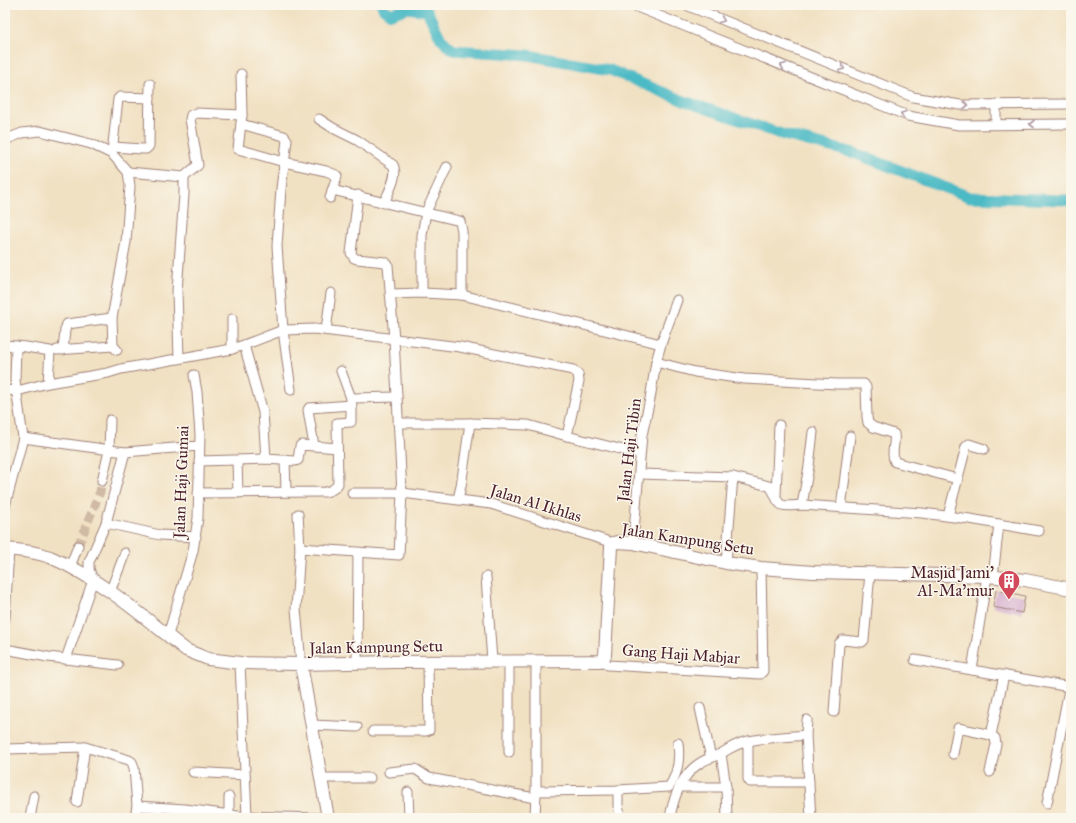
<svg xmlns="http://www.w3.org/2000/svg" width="1076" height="823" viewBox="0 0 1076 823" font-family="'IM FELL Great Primer',serif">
	<rect width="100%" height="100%" fill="#fbf7ec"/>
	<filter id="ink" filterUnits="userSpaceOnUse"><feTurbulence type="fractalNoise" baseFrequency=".025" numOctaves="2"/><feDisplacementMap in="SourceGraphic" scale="8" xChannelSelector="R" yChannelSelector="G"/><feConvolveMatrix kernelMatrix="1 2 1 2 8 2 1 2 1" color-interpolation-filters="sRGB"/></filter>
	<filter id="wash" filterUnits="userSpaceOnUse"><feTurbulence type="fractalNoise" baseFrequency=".012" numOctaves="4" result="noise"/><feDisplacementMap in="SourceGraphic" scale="16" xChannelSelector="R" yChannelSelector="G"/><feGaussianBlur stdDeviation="0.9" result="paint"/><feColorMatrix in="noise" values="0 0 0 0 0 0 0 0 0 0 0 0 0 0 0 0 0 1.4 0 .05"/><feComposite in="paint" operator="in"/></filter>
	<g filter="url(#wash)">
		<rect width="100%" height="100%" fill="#f1e1c3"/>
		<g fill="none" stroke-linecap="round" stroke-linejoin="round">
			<!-- canal -->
			<polyline stroke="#4cbac5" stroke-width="11" points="382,5 383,8 391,14 408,8 427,11 441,39 453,50 528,55 610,70 684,101 784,135 854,153 970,197 1066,200 1071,202"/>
		</g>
		<g id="blocks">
			<!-- building -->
			<polygon fill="#d1a7cc" points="996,590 1025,596 1022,613 993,607"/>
		</g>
	</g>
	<g filter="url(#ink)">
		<use href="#blocks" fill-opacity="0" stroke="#9e8077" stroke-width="1"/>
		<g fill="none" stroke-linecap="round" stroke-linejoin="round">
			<!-- street-tunnel -->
			<polyline stroke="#d0baa5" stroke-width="9" stroke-dasharray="9 4.5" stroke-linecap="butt" points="78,546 100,492 102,481"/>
			<!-- street casing -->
			<g stroke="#9e8077" stroke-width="11">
				<g id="street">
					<polyline points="632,5 908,116 959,125 1071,124"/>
					<polyline points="686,5 913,97 960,105 1071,104"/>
					<polyline points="241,74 242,115 238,149 284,162 326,171 336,175 337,176 330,198"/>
					<polyline points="996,104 996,124"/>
					<path d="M319,119L333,128L357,140L393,165C399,175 388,193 384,203"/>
					<polyline points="241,124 284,136 287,140 281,189 277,246 283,330 291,390"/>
					<polyline points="5,140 22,133 40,131 91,144 112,154 128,172 130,186 126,242 112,318 113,346 117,350"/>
					<polyline points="113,147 142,149 146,149 149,146 150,84"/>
					<polyline points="112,153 118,99 120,97 150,98"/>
					<polyline points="128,172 184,177"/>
					<polyline points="332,190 460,221 462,231 462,295"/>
					<polyline points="422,293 422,235 426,212 447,167"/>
					<polyline points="390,294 422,293 462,295 661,344 656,362 650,399 642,435 633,543"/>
					<polyline points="326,330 331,293"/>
					<polyline points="661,344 677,300"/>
					<polyline points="5,345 26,347 50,351 48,383 108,373 121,369 232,349 244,345 283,330 315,329 460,347 573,370 578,374 579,381 567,436 640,454"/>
					<polyline points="244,345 263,412 266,459"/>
					<polyline points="232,349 232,319"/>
					<polyline points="57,350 113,346"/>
					<polyline points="63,350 65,330 67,324 112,318"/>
					<polyline points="179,359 177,291 184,194 184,177 198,165 190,119 191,115 196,113 242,115"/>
					<path d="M656,362L695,372L744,379L837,384H864L866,387L867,417L868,423L873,427L894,434C896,444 890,453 895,462L957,479"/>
					<polyline points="5,390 17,391 48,383"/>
					<polyline points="351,398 397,397"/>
					<polyline points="398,423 470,423 528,425 567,436"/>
					<polyline points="23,438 125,452 199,446"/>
					<polyline points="337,448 314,446 308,410 309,408 352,405"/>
					<polyline points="199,461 266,459 295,461 298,460 300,446 301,445 314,446"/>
					<polyline points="237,461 238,493"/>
					<polyline points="285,461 286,491"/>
					<path d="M640,474L733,477L769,486C776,491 775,502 782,505C787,507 796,505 802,505L922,513L970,519L1039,531"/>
					<polyline points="102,481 109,451 110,420"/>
					<path d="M198,493L325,492C331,491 335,489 338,484L337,423L351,422V398L341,371"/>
					<polyline points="352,493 402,493 491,504 613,543"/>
					<polyline points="776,495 779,425"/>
					<polyline points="458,499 461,486 470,423"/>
					<polyline points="802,505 809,466 813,432"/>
					<polyline points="5,506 23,438 15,380 16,346"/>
					<polyline points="841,508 850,436"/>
					<polyline points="298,514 300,548 296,609 301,664"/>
					<polyline points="948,516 966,447 969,444 984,449"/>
					<polyline points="106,523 160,535 196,537"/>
					<polyline points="300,548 399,555 402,493 394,339 388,265 385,262 357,259 354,258 351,253 358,195"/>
					<polyline points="726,563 733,477"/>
					<polyline points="70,567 78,546"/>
					<polyline points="486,577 492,661"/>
					<polyline points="993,577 999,524"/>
					<polyline points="110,592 125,553"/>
					<polyline points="5,618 9,549"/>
					<polyline points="168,635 193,551 198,518 200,435 197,392 194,375"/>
					<polyline points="5,649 48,657 118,665"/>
					<polyline points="66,659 93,580 89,569 89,562 106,523 125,452"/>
					<polyline points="603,660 608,665 760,674 763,671 761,568"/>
					<polyline points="915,660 1070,687"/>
					<polyline points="240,663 247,816"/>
					<polyline points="357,663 358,553"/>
					<polyline points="972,670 987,576"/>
					<polyline points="700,708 711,758"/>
					<polyline points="834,712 839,644 843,640 862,642 864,640 870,573"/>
					<polyline points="807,720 806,735 811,818"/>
					<polyline points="312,725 357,727"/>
					<polyline points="373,731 426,731 429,730 428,662"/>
					<polyline points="748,741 748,779 750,782 809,782"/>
					<polyline points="5,749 85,747 129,760 132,762 134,768 137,806 135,818"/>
					<polyline points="509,752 509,661"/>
					<polyline points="721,754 726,787 727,818"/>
					<polyline points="953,754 958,728 991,735 1004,675"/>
					<polyline points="193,772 245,775"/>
					<polyline points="389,772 415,769 429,778 535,798"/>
					<polyline points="990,772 996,744 995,738 991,735"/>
					<polyline points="321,778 370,778"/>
					<polyline points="680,787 726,787"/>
					<polyline points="618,790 618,806 621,818"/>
					<path d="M536,791L618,790L669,787C678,774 680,759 678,743"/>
					<polyline points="408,792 409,818"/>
					<polyline points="77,802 85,747"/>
					<polyline points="1047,803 1071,679"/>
					<polyline points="137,806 185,809 238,816 319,818"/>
					<polyline points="229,815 229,797"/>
					<polyline points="30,818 34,796"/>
					<polyline points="535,818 536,791 536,661"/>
					<path d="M670,818C673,798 682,774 700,763C706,759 713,757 720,754C728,750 735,744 745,742C763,737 787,737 806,735"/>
				</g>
			</g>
			<!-- secondary casing -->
			<g stroke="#9e8077" stroke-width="14">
				<g id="secondary">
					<path d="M5,549C20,550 36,552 50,557C98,577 145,618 186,650L208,659L240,663L301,664L394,662L600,661L603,660L605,655L611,547L613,543L617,542L633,543L726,563L761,568L813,572L987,576L1025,580L1071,589"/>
					<polyline points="301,664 328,818"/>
				</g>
			</g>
			<!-- street -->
			<use href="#street" stroke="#fff" stroke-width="9"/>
			<!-- secondary -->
			<use href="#secondary" stroke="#fff" stroke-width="12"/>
		</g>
		<!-- one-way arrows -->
		<defs><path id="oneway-chevron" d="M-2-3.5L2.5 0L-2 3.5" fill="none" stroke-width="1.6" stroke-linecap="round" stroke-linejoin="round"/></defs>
		<g stroke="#ae9aa0">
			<use href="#oneway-chevron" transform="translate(722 20) rotate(22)"/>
			<use href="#oneway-chevron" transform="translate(783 66) rotate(-158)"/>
			<use href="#oneway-chevron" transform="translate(842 68) rotate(22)"/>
			<use href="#oneway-chevron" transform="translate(966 105)"/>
			<use href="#oneway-chevron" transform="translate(903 114) rotate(-160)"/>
			<use href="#oneway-chevron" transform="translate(1032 124) rotate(180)"/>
		</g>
	</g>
	<!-- icons -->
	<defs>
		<g id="building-pin" transform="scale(1.15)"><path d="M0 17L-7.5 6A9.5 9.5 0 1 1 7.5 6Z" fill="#d1495b" stroke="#fbf7ec"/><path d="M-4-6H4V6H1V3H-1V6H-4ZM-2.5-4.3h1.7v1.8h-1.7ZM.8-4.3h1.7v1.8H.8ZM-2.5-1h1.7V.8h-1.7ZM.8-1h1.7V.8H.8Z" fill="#fff"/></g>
	</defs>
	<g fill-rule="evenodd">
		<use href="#building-pin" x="1009" y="581"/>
	</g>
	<g text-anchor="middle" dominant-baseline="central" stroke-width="3" stroke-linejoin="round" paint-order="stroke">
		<!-- street labels -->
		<g font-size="16" fill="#4a1f2b" stroke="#fbf7ec">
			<text transform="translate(629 450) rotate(-83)">Jalan Haji Tibin</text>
			<text transform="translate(181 482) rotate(-88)">Jalan Haji Gumai</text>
			<text transform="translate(536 503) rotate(17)">Jalan Al Ikhlas</text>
			<text transform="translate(688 539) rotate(9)">Jalan Kampung Setu</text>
			<text transform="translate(376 647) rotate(-1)">Jalan Kampung Setu</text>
			<text transform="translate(681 654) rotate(4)">Gang Haji Mabjar</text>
		</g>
		<!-- poi labels -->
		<g font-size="16" fill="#4a1f2b" stroke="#fbf7ec" text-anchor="end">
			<text x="994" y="572">Masjid Jami'<tspan x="994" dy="18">Al-Ma'mur</tspan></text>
		</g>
	</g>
	<!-- margin -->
	<rect width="1076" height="823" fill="none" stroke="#fbf7ec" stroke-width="20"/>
</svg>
